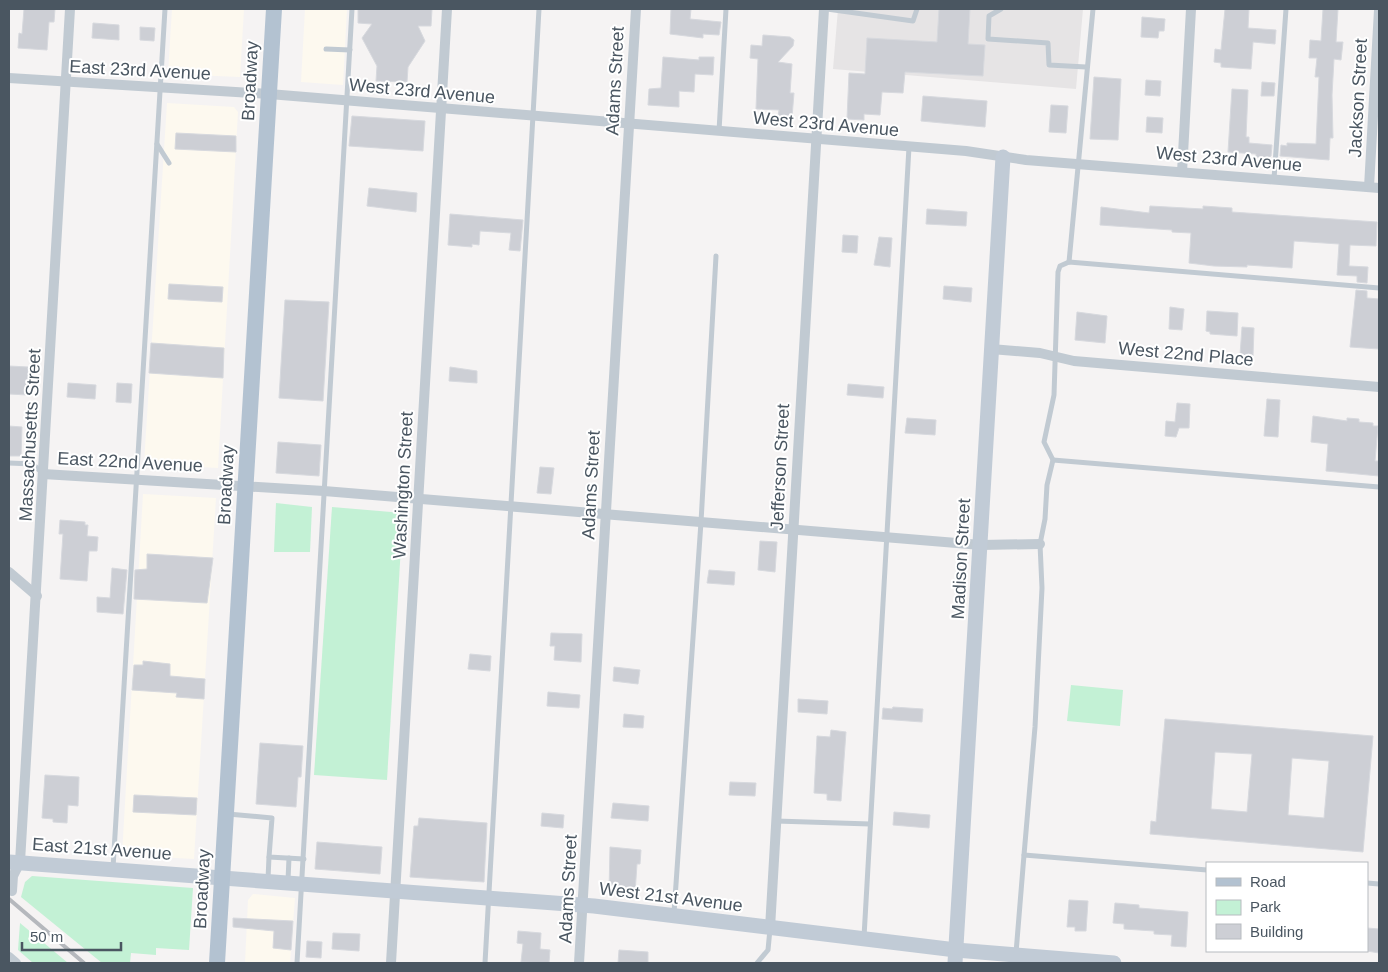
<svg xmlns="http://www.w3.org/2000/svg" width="1388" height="972" viewBox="0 0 1388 972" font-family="Helvetica,sans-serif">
	<rect width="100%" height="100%" fill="#f5f3f3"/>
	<!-- commercial -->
	<g fill="#fdf9ef">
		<polygon points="172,9 244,9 240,77 168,74"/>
		<polygon points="305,9 347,9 343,85 301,82"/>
		<polygon points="167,103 234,107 238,112 218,468 144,464"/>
		<polygon points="143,494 216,498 194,859 122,855"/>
		<polygon points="253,894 295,898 290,963 245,963 248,900"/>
	</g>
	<!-- education -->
	<polygon fill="#e6e4e5" points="838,9 1083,9 1076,89 833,69"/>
	<!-- green -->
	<g fill="#c3f1d5">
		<polygon points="276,503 312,507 310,552 274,552"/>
		<polygon points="332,507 403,513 387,780 314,775"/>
		<polygon points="1071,685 1123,690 1120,726 1067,721"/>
		<polygon points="32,876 193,888 189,950 156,948 156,955 131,953 130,963 102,963 21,897 25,882"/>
		<polygon points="20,923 68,963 33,963 18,950"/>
	</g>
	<!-- building -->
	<g fill="#cdcfd5" stroke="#d7d9de" fill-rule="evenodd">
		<polygon points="24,9 55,9 54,22 49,22 47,50 18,48 19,33 22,34"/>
		<polygon points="358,9 432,9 431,26 418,26 425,41 408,67 407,82 376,81 377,66 362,38 372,24 358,23"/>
		<polygon points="671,9 691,9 690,19 721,22 719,35 703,34 703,38 670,34"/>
		<polygon points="939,9 970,9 968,44 985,45 983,76 905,72 903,93 882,92 880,115 864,114 864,120 847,119 849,73 865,74 867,38 937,42"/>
		<polygon points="1225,9 1249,9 1248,28 1276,30 1275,44 1253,42 1251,69 1221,67 1221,63 1214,62 1215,49 1221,50"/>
		<polygon points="1323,9 1338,9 1336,42 1343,42 1341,60 1334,59 1332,95 1333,138 1330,138 1329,160 1280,156 1281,145 1287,146 1287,143 1316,144 1319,77 1315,77 1317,58 1309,58 1310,40 1321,41"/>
		<polygon points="1142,17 1165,19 1164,31 1159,31 1158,38 1141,37"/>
		<polygon points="93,23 119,25 119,40 92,38"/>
		<polygon points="140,27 155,28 154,41 140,40"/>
		<polygon points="763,35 790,37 794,40 793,46 778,62 792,64 790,93 794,93 792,117 778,116 779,110 756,109 758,59 750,58 751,45 762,46"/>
		<polygon points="663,57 699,60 699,57 714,57 713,75 695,74 694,92 679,91 679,107 648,105 649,89 661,88"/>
		<polygon points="1094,77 1121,79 1118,140 1090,139"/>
		<polygon points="1146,80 1161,81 1160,96 1145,95"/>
		<polygon points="1262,82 1275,83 1274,96 1261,96"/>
		<polygon points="1232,89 1248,90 1246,137 1249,137 1249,143 1272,145 1271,156 1268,158 1256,157 1256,154 1228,152"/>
		<polygon points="923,96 987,101 985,127 921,121"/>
		<polygon points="1051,105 1068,106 1066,133 1049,132"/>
		<polygon points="352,116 425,121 423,151 349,146"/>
		<polygon points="1147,117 1163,118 1162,133 1146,132"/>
		<polygon points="176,133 236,136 236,152 175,149"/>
		<polygon points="369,188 417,193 416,212 367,206"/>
		<polygon points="1150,206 1203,209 1203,206 1232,208 1232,212 1377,222 1376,246 1350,245 1349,266 1368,267 1367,283 1357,282 1357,276 1337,275 1339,244 1294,241 1292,268 1247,265 1247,267 1214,266 1189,263 1191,233 1172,232 1172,230 1100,225 1101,207 1149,213"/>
		<polygon points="927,209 967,212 966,226 926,224"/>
		<polygon points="450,214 523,220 520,251 509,250 511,233 480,231 479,245 472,244 472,247 448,245"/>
		<polygon points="843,235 858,236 857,253 842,252"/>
		<polygon points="879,237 892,238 890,267 874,265"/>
		<polygon points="169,284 223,287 222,302 168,299"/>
		<polygon points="944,286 972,288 971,302 943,299"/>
		<polygon points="1356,290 1367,291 1367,298 1379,299 1379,349 1350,347"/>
		<polygon points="285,300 329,302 323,401 279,398"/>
		<polygon points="1170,307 1184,309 1182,330 1169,329"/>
		<polygon points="1207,311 1238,313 1237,336 1210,334 1210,332 1206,331"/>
		<polygon points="1077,312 1107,316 1105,343 1075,340"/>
		<polygon points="1242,327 1254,328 1253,356 1240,355"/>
		<polygon points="151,343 224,348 223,378 149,373"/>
		<polygon points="9,366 28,367 28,395 9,394"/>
		<polygon points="450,367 477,371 477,383 449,381"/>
		<polygon points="68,383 96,385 95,399 67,397"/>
		<polygon points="117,383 132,384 131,403 116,402"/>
		<polygon points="848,384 884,387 883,398 847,395"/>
		<polygon points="1267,399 1280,400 1278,437 1264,436"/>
		<polygon points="1177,403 1190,404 1189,428 1179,428 1176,437 1165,436 1166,421 1175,422"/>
		<polygon points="1313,416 1347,421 1347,418 1359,419 1359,422 1373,423 1373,426 1378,426 1375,461 1379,461 1379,476 1326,471 1328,444 1311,442"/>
		<polygon points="907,418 936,420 935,435 905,433"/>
		<polygon points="9,426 22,427 21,456 9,456"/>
		<polygon points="278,442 321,445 319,476 276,473"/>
		<polygon points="540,467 554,468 551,494 537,493"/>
		<polygon points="60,520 85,522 85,525 88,525 87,536 98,537 97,551 89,551 87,581 60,579 63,534 59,534"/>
		<polygon points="760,541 777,542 775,572 758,570"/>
		<polygon points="147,554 213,558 207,603 134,599 135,570 147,569"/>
		<polygon points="112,568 127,570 123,614 97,612 97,597 110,598"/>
		<polygon points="709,570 735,572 734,585 707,583"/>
		<polygon points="551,633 582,634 581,662 554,660 555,646 550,646"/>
		<polygon points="470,654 491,656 490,671 468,669"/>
		<polygon points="143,661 170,664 170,676 205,679 204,699 176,697 177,693 132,690 134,665 143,665"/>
		<polygon points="614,667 640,670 638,684 613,681"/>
		<polygon points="548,692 580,695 579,708 547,706"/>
		<polygon points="798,699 828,701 827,714 798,712"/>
		<polygon points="893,707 923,709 922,722 882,719 883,708 892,709"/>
		<polygon points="624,714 644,716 643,728 623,727"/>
		<path d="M1165,719L1373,736L1363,852L1150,834L1151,821L1156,822ZM1215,752L1252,754L1247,812L1211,809ZM1292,758L1329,761L1324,818L1288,815Z"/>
		<polygon points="831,730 846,732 841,801 827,800 827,794 814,793 817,736 830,737"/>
		<polygon points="260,743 303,746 301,777 298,777 296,807 256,804"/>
		<polygon points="45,775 79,777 78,806 68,805 67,823 53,822 53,819 42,818"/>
		<polygon points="730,782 756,783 755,796 729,795"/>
		<polygon points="134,795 197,798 196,815 133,812"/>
		<polygon points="613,803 649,806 648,821 611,818"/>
		<polygon points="894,812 930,815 929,828 893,825"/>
		<polygon points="542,813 564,815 563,828 541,826"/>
		<polygon points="419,818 487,823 484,882 410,877 414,826 418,826"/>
		<polygon points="317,842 382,847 380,874 315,869"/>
		<polygon points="610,847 641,850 640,864 637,864 635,893 609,892"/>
		<polygon points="1069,900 1088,901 1086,931 1075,931 1075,927 1067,927"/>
		<polygon points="1115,903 1139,905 1139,908 1188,912 1186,947 1171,946 1172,935 1154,934 1154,931 1124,929 1124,924 1113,923"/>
		<polygon points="233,918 293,921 291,950 273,948 274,931 233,927"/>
		<polygon points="1367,928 1379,929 1379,953 1367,951"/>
		<polygon points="518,931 541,933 540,949 550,950 549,963 521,962 523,944 517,943"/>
		<polygon points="333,933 360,934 359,951 332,949"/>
		<polygon points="307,941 322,942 321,958 306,957"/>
		<polygon points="619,950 648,952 648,963 618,963"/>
	</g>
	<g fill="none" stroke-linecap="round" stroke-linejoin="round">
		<!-- lane -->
		<g stroke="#c1cad2" stroke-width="5">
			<polyline points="827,9 913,21 917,9"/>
			<polyline points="1001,9 989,16 988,39 1048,43 1049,65 1086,67"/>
			<polyline points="326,49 350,50"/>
			<polyline points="719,131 726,9"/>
			<polyline points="157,144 169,163"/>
			<polyline points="1274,179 1286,9"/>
			<polyline points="1069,262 1093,9"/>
			<polyline points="1053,460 1379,487"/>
			<polyline points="9,463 33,464 42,473"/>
			<polyline points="228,814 272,818 269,857 304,859"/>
			<polyline points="776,821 870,824"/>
			<polyline points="1024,855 1035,727 1042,588 1040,544 1045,519 1047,485 1053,460 1044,442 1054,395 1058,272 1060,266 1069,262 1379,288"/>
			<polyline points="113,868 165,9"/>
			<polyline points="268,879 269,857"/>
			<polyline points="288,880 289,858"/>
			<polyline points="1367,883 1379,884"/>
			<polyline points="674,913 701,522 716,256"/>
			<polyline points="864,937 909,147"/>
			<polyline points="1016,953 1024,855 1207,870"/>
			<polyline points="297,963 352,9"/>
			<polyline points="485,963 539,9"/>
			<polyline points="757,963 768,950 770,929"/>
		</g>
		<!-- street -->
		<g stroke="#c1cad2" stroke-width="10">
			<polyline points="9,78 269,94 966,151 1026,160 1379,188"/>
			<polyline points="1182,172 1191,9"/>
			<polyline points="1369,187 1379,10"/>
			<polyline points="991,349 1040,353 1074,361 1379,387"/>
			<polyline points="43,474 324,491 981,545 1040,544"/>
			<polyline points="9,572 37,596"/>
			<polyline points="12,891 13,876 20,862 70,9"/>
			<polyline points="770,928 824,9"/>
			<polyline points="9,957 16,963"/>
			<polyline points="391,963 447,9"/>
			<polyline points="579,963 636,9"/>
		</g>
		<!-- secondary -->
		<g stroke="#c1cbd6" stroke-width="15">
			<polyline points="9,862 594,906 956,950 1114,963"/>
			<polyline points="955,963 1003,157"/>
		</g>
		<!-- primary -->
		<polyline stroke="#b3c2d1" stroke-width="16" points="217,963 274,9"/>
		<!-- rail -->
		<polyline stroke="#b5b8bd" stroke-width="4" points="9,899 84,963"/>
	</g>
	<g text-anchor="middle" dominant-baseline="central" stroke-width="4" stroke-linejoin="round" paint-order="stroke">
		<!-- street labels -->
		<g font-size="18" fill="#4a5661" stroke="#fff">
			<text transform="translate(140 70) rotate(3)">East 23rd Avenue</text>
			<text transform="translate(250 81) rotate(-87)">Broadway</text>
			<text transform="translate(615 81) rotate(-87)">Adams Street</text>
			<text transform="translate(422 91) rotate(5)">West 23rd Avenue</text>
			<text transform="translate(1358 98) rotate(-87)">Jackson Street</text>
			<text transform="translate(826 124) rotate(5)">West 23rd Avenue</text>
			<text transform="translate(1229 159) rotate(5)">West 23rd Avenue</text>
			<text transform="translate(1186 354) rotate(5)">West 22nd Place</text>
			<text transform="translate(30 435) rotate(-87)">Massachusetts Street</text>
			<text transform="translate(130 462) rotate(3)">East 22nd Avenue</text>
			<text transform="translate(780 467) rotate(-87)">Jefferson Street</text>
			<text transform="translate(226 485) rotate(-87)">Broadway</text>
			<text transform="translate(403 485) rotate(-87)">Washington Street</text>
			<text transform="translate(591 485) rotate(-87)">Adams Street</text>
			<text transform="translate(961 559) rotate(-87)">Madison Street</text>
			<text transform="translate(102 849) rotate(4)">East 21st Avenue</text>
			<text transform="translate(202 889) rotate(-87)">Broadway</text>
			<text transform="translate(568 889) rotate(-87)">Adams Street</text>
			<text transform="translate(671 897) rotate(7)">West 21st Avenue</text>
		</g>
	</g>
	<!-- border -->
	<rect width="1388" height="972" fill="none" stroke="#4a5661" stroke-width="20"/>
	<!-- legend -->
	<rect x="1206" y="862" width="162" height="90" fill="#ffffff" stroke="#b7bbc0"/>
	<rect x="1216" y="878" width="25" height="8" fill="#b3c2d1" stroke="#b7bbc0"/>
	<text x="1250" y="887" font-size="15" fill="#4a5661">Road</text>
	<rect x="1216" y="900" width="25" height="15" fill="#c3f1d5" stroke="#b7bbc0"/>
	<text x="1250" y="912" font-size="15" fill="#4a5661">Park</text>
	<rect x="1216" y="924" width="25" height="15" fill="#cdcfd5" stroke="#b7bbc0"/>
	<text x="1250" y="937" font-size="15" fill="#4a5661">Building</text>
	<!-- scale -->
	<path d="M22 942v8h99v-8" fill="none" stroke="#4a5661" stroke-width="2.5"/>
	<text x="30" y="942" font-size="15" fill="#4a5661" stroke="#ffffff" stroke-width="4" paint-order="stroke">50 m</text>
</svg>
